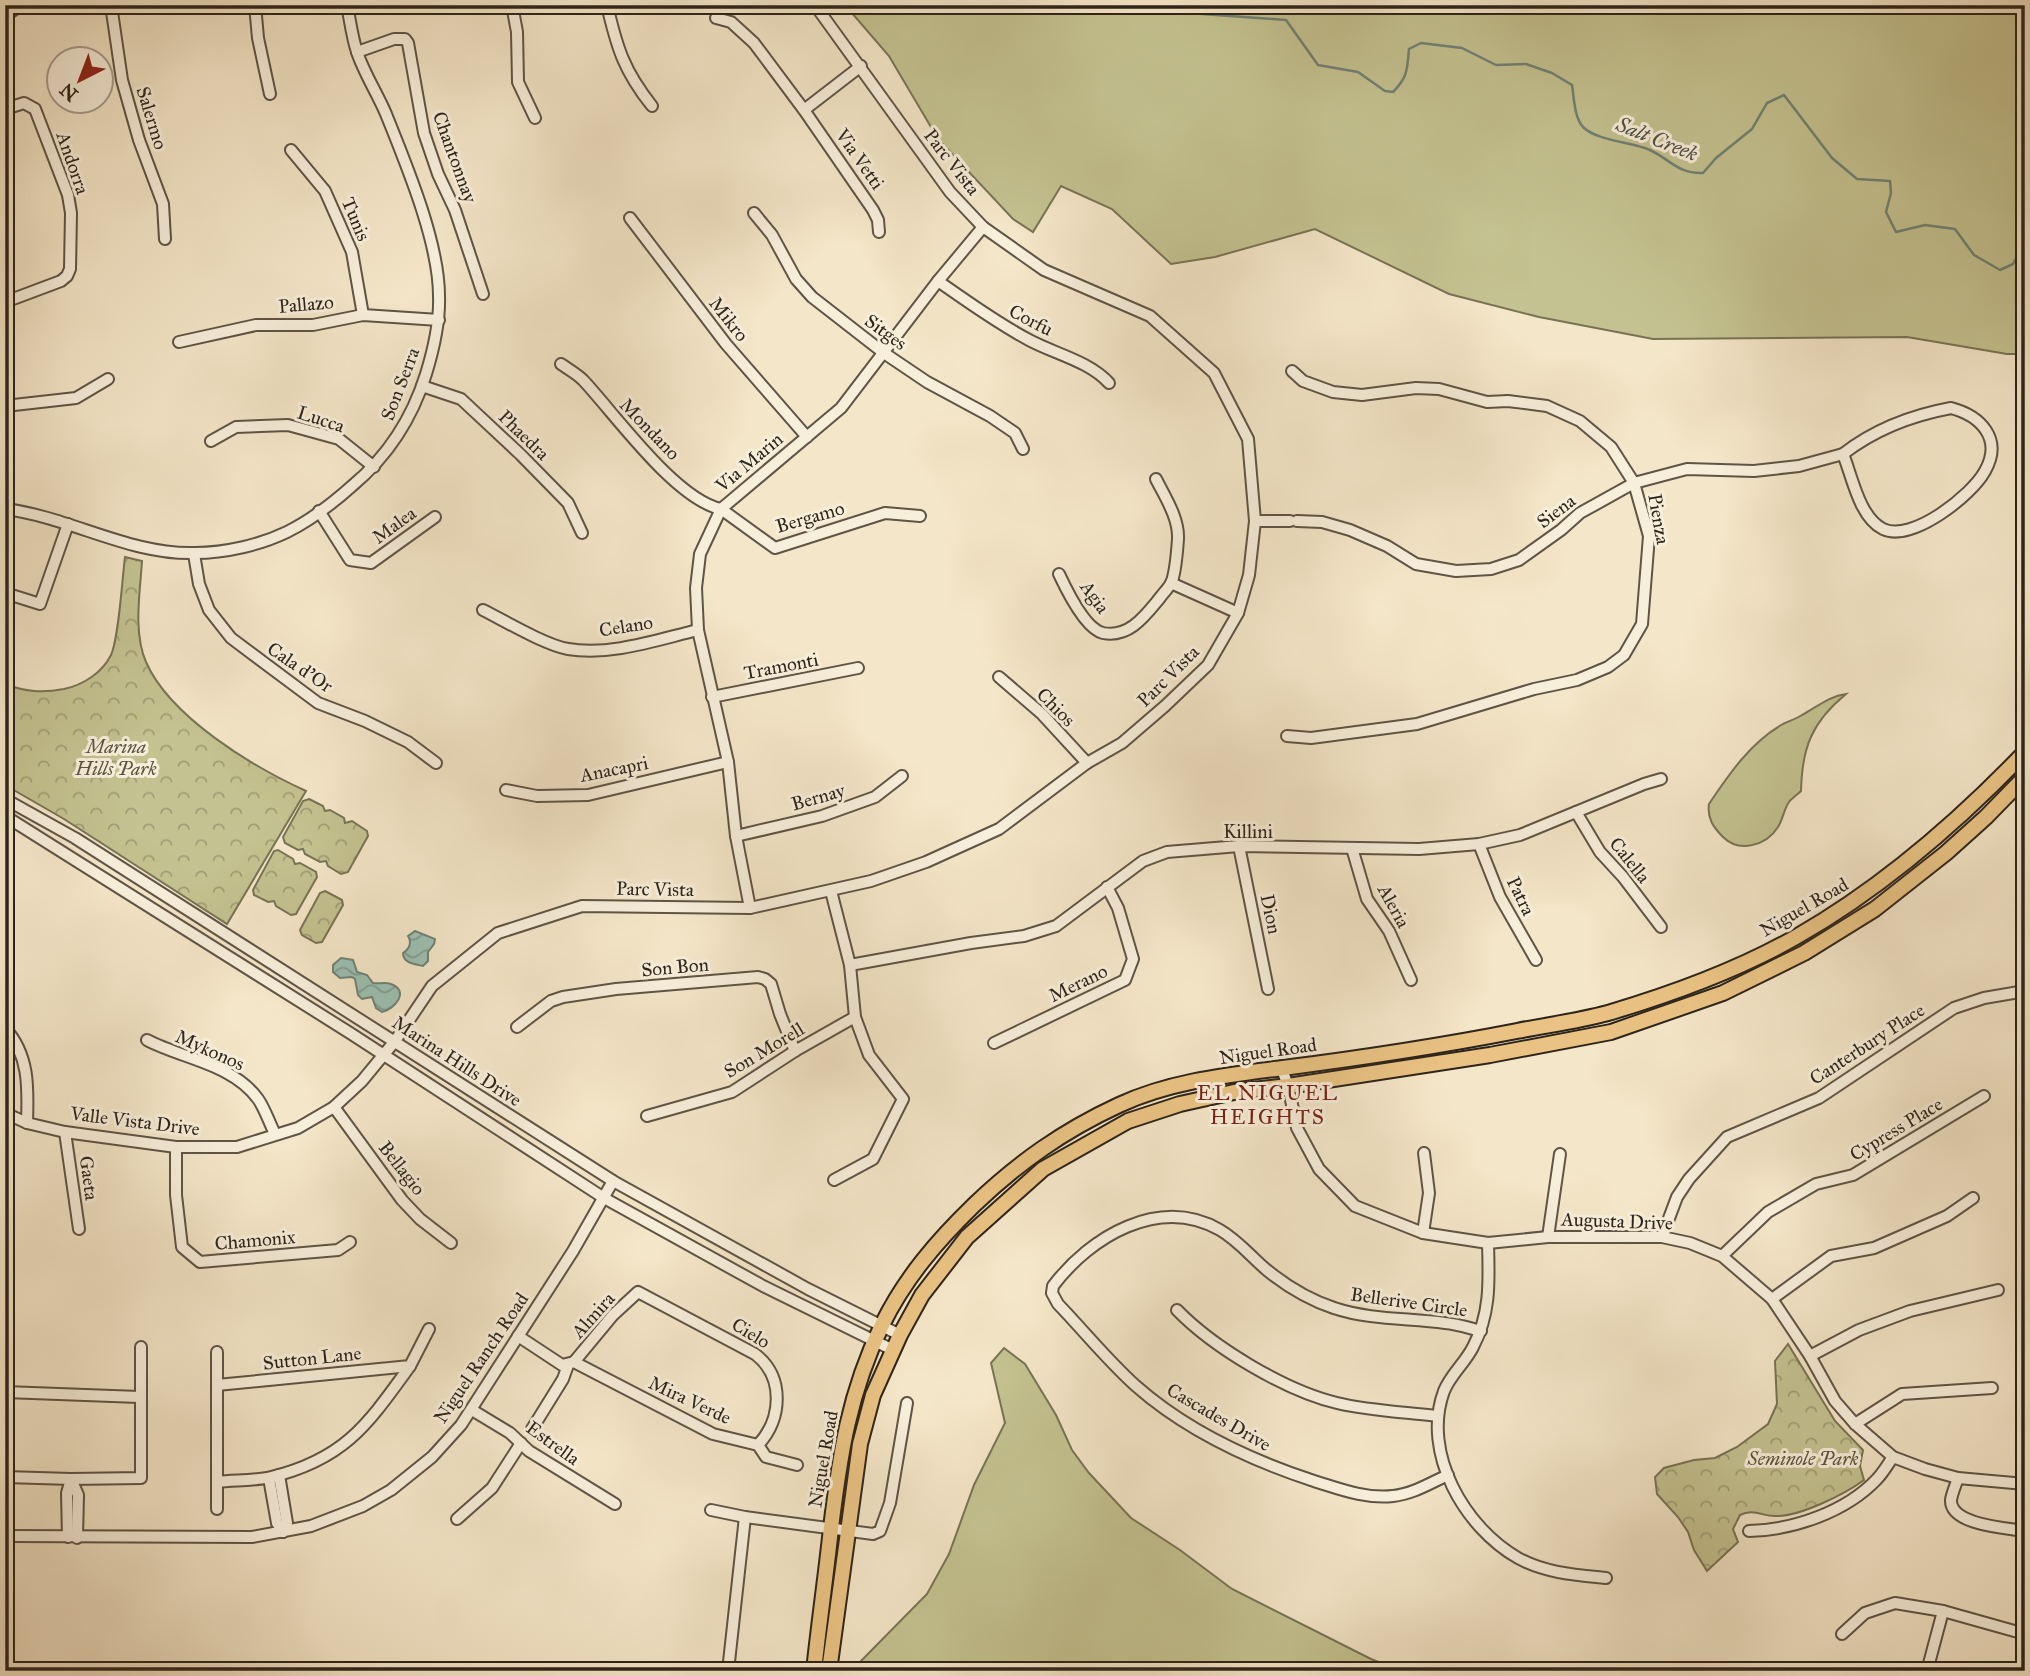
<svg xmlns="http://www.w3.org/2000/svg" width="2030" height="1676" viewBox="0 0 2030 1676" font-family="'IM FELL Great Primer',serif">
	<defs>
		<pattern id="forest-crowns" width="20" height="18" patternUnits="userSpaceOnUse" patternTransform="scale(1.75)"><rect width="20" height="18" fill="#c4c290"/><path d="M2 6a3 3 0 1 1 6 0M12 15a3 3 0 1 1 6 0" fill="none" stroke="#a09d75"/></pattern>
		<pattern id="water-waves" width="16" height="10" patternUnits="userSpaceOnUse" patternTransform="scale(1.75)"><rect width="16" height="10" fill="#9cc0b1"/><path d="M0 5q4-4 8 0t8 0" fill="none" stroke="#809c8f"/></pattern>
	</defs>
	<rect width="100%" height="100%" fill="#f4e6c8"/>
	<filter id="stains"><feTurbulence type="fractalNoise" baseFrequency=".00286" numOctaves="4"/><feColorMatrix values="0 0 0 0 .2 0 0 0 0 .09 0 0 0 0 .02 0 0 0 .5 -.17"/></filter>
	<radialGradient id="worn" r=".72"><stop offset=".6" stop-color="#630" stop-opacity="0"/><stop offset="1" stop-color="#630" stop-opacity=".3"/></radialGradient>
	<!-- grass -->
	<g fill="#c4c290" stroke="#787355" stroke-width="2">
		<polygon points="845,5 2025,5 2025,354 2007,354 1907,337 1653,339 1539,317 1449,294 1315,229 1215,257 1171,264 1112,209 1061,186 1033,232 1013,219 938,139 889,56"/>
		<path d="M1846,694C1812,722 1802,747 1801,791C1797,795 1792,798 1789,802C1784,809 1783,819 1778,827C1766,846 1739,853 1723,837C1713,827 1707,818 1709,804C1729,774 1751,742 1783,724C1789,721 1796,719 1802,715C1817,707 1829,696 1846,694Z"/>
		<polygon points="1004,1348 1025,1364 1056,1415 1072,1450 1089,1473 1131,1518 1180,1550 1232,1589 1371,1659 1401,1671 870,1671 860,1662 927,1594 949,1554 974,1485 1005,1423 991,1363"/>
	</g>
	<!-- forest -->
	<g fill="url(#forest-crowns)" stroke="#787355" stroke-width="2">
		<path d="M125,557L142,561C140,593 133,632 146,662C170,717 253,767 306,791L227,924L64,819L5,785V684C26,692 42,693 64,689C83,685 102,673 111,655C119,637 122,580 125,557Z"/>
		<polygon points="309,799 323,806 325,811 330,810 344,818 345,823 352,821 367,831 368,836 348,872 341,874 328,866 326,861 320,862 305,854 303,849 298,850 285,843 283,837 303,801"/>
		<polygon points="278,850 293,859 295,864 300,863 316,872 317,877 296,914 291,915 276,906 274,901 268,902 254,895 253,890 274,851"/>
		<polygon points="325,891 342,900 343,905 322,942 316,943 302,935 300,930 320,893"/>
		<path d="M1788,1344L1835,1421L1863,1450L1860,1466L1864,1480C1845,1494 1801,1516 1777,1516C1763,1517 1754,1508 1740,1515L1733,1529L1738,1542L1707,1571L1694,1550L1688,1532L1678,1517L1657,1494L1655,1477L1664,1468L1694,1460L1715,1458L1737,1447L1768,1424L1777,1404L1775,1361Z"/>
	</g>
	<!-- water -->
	<g fill="url(#water-waves)" stroke="#708275" stroke-width="2">
		<path d="M415,931L435,939L434,944L428,952V961L423,966C414,964 403,963 403,953C409,949 412,943 408,936Z"/>
		<path d="M341,958L353,960L357,972L367,975L373,983C379,984 386,982 391,984C410,991 395,1009 382,1012L376,1008L372,997L362,999L358,995L355,979L352,977L340,978L333,972V965Z"/>
	</g>
	<g fill="none" stroke-linecap="round" stroke-linejoin="round">
		<!-- stream -->
		<path stroke="#708275" stroke-width="2.5" d="M1193,5L1202,14L1286,20L1318,65L1358,72L1385,91L1393,92C1408,77 1407,69 1409,49L1421,43L1462,48L1496,65L1526,64L1552,73L1572,85C1574,97 1574,117 1583,127C1597,141 1632,142 1650,150C1671,160 1678,174 1703,173L1716,158L1752,129L1767,103L1784,95L1832,158L1857,179L1890,181L1891,193L1886,212L1896,232L1925,225L1955,229L1974,255L2000,270L2013,264L2025,242"/>
		<!-- minor casing -->
		<g stroke="#5f5446" stroke-width="14">
			<g id="minor">
				<polyline points="111,5 122,80 139,140 163,204 165,239"/>
				<polyline points="255,5 258,38 270,94"/>
				<polyline points="512,5 517,32 518,82 535,118"/>
				<path d="M607,5C617,48 624,71 652,106"/>
				<polyline points="5,16 21,5"/>
				<polyline points="716,18 731,22 754,43 804,110 873,210 878,220 879,232"/>
				<polyline points="357,52 394,39 405,39 408,43 424,133 438,174 455,210 483,294"/>
				<polyline points="5,109 24,103 35,109 68,195 71,213 70,269 67,276 61,281 5,302"/>
				<polyline points="804,110 861,66"/>
				<polyline points="291,150 325,191 352,252 363,315"/>
				<polyline points="754,213 772,235 796,279 812,297 884,353 927,382 990,416 1015,433 1023,449"/>
				<polyline points="630,218 726,344 807,437"/>
				<path d="M938,281C968,302 997,323 1029,340C1055,354 1089,361 1109,383"/>
				<polyline points="179,342 256,325 313,325 363,315 439,320"/>
				<path d="M561,364C568,369 577,374 583,380C615,414 675,499 721,509L775,548L885,513L920,516"/>
				<polyline points="422,386 461,399 521,455 568,503 582,533"/>
				<polyline points="5,406 76,398 108,379"/>
				<path d="M1951,408C1981,416 2003,439 1985,471C1972,495 1912,543 1883,529C1859,517 1852,476 1843,454C1874,430 1913,415 1951,408Z"/>
				<polyline points="211,441 236,427 288,425 339,439 374,467"/>
				<path d="M5,509C70,517 129,555 195,553C225,553 260,545 287,532C309,521 333,503 352,486C388,456 412,419 426,374C434,348 440,322 439,296C439,242 406,164 386,114C377,93 364,73 357,52C352,37 350,20 347,5"/>
				<polyline points="319,511 350,560 371,563 435,517"/>
				<polyline points="1255,521 1290,521"/>
				<polyline points="1297,521 1322,522 1350,530 1387,546 1416,564 1456,571 1491,569 1519,560 1561,530 1580,513 1634,483 1687,469 1754,471 1799,466 1843,454"/>
				<polyline points="194,554 199,584 209,610 231,638 318,703 365,721 408,742 436,763"/>
				<path d="M1059,574C1066,589 1085,629 1103,633C1129,638 1145,616 1159,599C1163,593 1170,587 1172,581C1176,569 1177,552 1178,539C1179,518 1165,497 1156,479"/>
				<polyline points="1171,583 1238,613"/>
				<polyline points="5,593 40,604 68,524"/>
				<path d="M483,610C505,621 545,645 568,649C611,656 656,640 698,630"/>
				<polyline points="999,677 1042,714 1087,763"/>
				<polyline points="712,697 858,668"/>
				<polyline points="1287,736 1311,738 1417,724 1534,689 1577,680 1608,667 1624,655 1642,624 1649,536 1634,483 1611,447 1580,421 1547,406 1508,401 1487,402 1439,389 1416,388 1362,395 1333,392 1303,381 1292,371"/>
				<polyline points="506,790 537,796 588,795 728,762"/>
				<polyline points="5,799 75,838 613,1181 808,1289 900,1335"/>
				<polyline points="1576,812 1600,852 1623,877 1661,927"/>
				<polyline points="5,816 350,1033 604,1198 763,1286 893,1350"/>
				<polyline points="736,836 822,816 875,797 902,776"/>
				<polyline points="1479,844 1500,897 1536,960"/>
				<polyline points="1239,846 1268,989"/>
				<polyline points="1352,848 1367,899 1389,931 1411,980"/>
				<polyline points="831,891 850,965 855,1017 869,1055 903,1099 873,1159 834,1180"/>
				<polyline points="750,908 736,836 728,762 698,630 696,588 700,554 721,509 841,408 938,281 983,227"/>
				<polyline points="850,965 971,943 1024,936 1056,926 1143,861 1167,852 1239,846 1419,849 1479,844 1520,835 1644,784 1661,779"/>
				<polyline points="517,1027 551,1001 563,997 616,989 758,977 765,979 771,984 780,1014 795,1051"/>
				<path d="M5,1028C30,1056 28,1089 27,1123"/>
				<path d="M147,1040C183,1059 233,1064 258,1099C265,1109 269,1122 275,1134"/>
				<polyline points="994,1043 1125,980 1133,959 1118,908 1107,887"/>
				<polyline points="1282,1069 1288,1086 1297,1128 1319,1169 1355,1206 1423,1233 1488,1243 1548,1237 1662,1237 1690,1243 1722,1256 1772,1299 1810,1356 1835,1401 1855,1424 1893,1457 1925,1469 1958,1478 2025,1484"/>
				<polyline points="334,1107 402,1200 420,1219 451,1243"/>
				<polyline points="5,1113 27,1123 65,1132 176,1147 237,1147 298,1128 334,1107 362,1081 395,1041 432,986 498,933 582,906 750,908 871,881 926,862 999,829 1087,763 1122,743 1165,706 1208,665 1238,613 1249,575 1255,521 1248,439 1214,373 1150,316 1044,270 983,227 950,192 815,5"/>
				<polyline points="647,1116 732,1092 795,1051 855,1017"/>
				<polyline points="65,1132 79,1229"/>
				<polyline points="176,1147 176,1195 182,1247 200,1262 338,1250 350,1242"/>
				<polyline points="1423,1233 1429,1193 1424,1153"/>
				<polyline points="1548,1237 1560,1154"/>
				<polyline points="1662,1237 1677,1197 1689,1179 1727,1137 1819,1098 1954,1008 1984,998 2025,991"/>
				<path d="M1488,1243C1489,1280 1491,1313 1473,1347C1465,1363 1451,1374 1444,1391C1421,1453 1465,1528 1518,1558C1545,1573 1576,1575 1606,1578"/>
				<polyline points="1722,1256 1768,1212 1816,1184 1853,1175 1984,1096"/>
				<polyline points="1772,1299 1831,1256 1874,1248 1947,1216 1973,1198"/>
				<path d="M1177,1310C1214,1348 1286,1391 1337,1403C1370,1411 1405,1412 1438,1416"/>
				<polyline points="518,1336 562,1365 574,1362 713,1434 758,1445 766,1457 797,1465"/>
				<polyline points="217,1352 217,1509"/>
				<polyline points="1810,1356 1859,1330 1910,1311 1998,1290"/>
				<path d="M574,1362L613,1315L638,1292L755,1354C785,1377 782,1419 758,1445"/>
				<polyline points="217,1385 410,1366 429,1329"/>
				<polyline points="5,1392 139,1397"/>
				<polyline points="472,1410 510,1433 529,1451 615,1504"/>
				<polyline points="1855,1424 1902,1394 1992,1388"/>
				<polyline points="532,1429 563,1379 568,1365"/>
				<polyline points="279,1475 287,1523 283,1532"/>
				<path d="M1448,1475C1430,1483 1413,1494 1393,1496C1365,1499 1340,1489 1314,1481C1250,1460 1187,1431 1136,1386C1108,1361 1084,1331 1058,1304L1052,1293L1053,1286C1090,1237 1159,1195 1220,1230C1239,1241 1252,1258 1268,1271C1288,1287 1310,1300 1334,1308C1370,1320 1407,1318 1445,1323C1457,1324 1469,1328 1481,1331"/>
				<polyline points="5,1477 71,1479 141,1478 141,1347"/>
				<polyline points="269,1478 277,1523 283,1532"/>
				<path d="M1958,1478C1956,1484 1952,1493 1951,1500C1950,1525 2006,1528 2025,1531"/>
				<polyline points="71,1479 78,1495 77,1538"/>
				<path d="M217,1482C235,1480 254,1481 271,1477C345,1459 368,1424 410,1366"/>
				<polyline points="711,1510 745,1517 873,1534 880,1531 890,1503 907,1403"/>
				<polyline points="457,1519 492,1488 521,1443"/>
				<path d="M1749,1531C1793,1530 1846,1512 1877,1479C1883,1473 1888,1464 1893,1457"/>
				<polyline points="5,1536 252,1537 311,1526 363,1506 391,1490 432,1457 461,1425 573,1251 613,1181"/>
				<polyline points="68,1537 67,1493 71,1479"/>
				<polyline points="1842,1634 1865,1613 1895,1603 1943,1611 2025,1634"/>
				<polyline points="627,1670 627,1671"/>
				<polyline points="728,1671 745,1517"/>
				<polyline points="1927,1671 1943,1611"/>
			</g>
		</g>
		<!-- major casing -->
		<g stroke="#2d241a" stroke-width="18">
			<g id="major">
				<path d="M814,1671C819,1623 826,1576 831,1528C840,1454 849,1393 882,1325C905,1278 937,1241 974,1205C1019,1162 1063,1131 1119,1105C1170,1081 1229,1075 1283,1068C1361,1058 1440,1046 1517,1031C1547,1025 1579,1021 1608,1013C1672,994 1738,970 1796,937C1882,888 1956,824 2025,752"/>
				<polyline points="829,1671 860,1444 873,1395 900,1335 922,1295 967,1237 1043,1169 1128,1121 1180,1104 1234,1092 1288,1086 1490,1055 1611,1032 1723,993 1804,953 1875,909 1946,853 1986,817 2025,777"/>
			</g>
		</g>
		<!-- minor -->
		<use href="#minor" stroke="#f8efdb" stroke-width="10"/>
		<!-- major -->
		<use href="#major" stroke="#eac384" stroke-width="14"/>
	</g>
	<g text-anchor="middle" dominant-baseline="central" stroke-width="6" stroke-linejoin="round" paint-order="stroke">
		<!-- street labels -->
		<g font-size="19" fill="#2d241a" stroke="#f8efdb">
			<text transform="translate(152 118) rotate(73)">Salermo</text>
			<text transform="translate(455 157) rotate(70)">Chantonnay</text>
			<text transform="translate(860 159) rotate(55)">Via Vetti</text>
			<text transform="translate(952 162) rotate(52)">Parc Vista</text>
			<text transform="translate(73 163) rotate(71)">Andorra</text>
			<text transform="translate(356 219) rotate(67)">Tunis</text>
			<text transform="translate(306 304) rotate(-5)">Pallazo</text>
			<text transform="translate(729 319) rotate(52)">Mikro</text>
			<text transform="translate(1031 320) rotate(28)">Corfu</text>
			<text transform="translate(886 332) rotate(36)">Sitges</text>
			<text transform="translate(400 384) rotate(-69)">Son Serra</text>
			<text transform="translate(321 419) rotate(18)">Lucca</text>
			<text transform="translate(650 429) rotate(46)">Mondano</text>
			<text transform="translate(524 435) rotate(44)">Phaedra</text>
			<text transform="translate(749 462) rotate(-40)">Via Marin</text>
			<text transform="translate(1556 511) rotate(-37)">Siena</text>
			<text transform="translate(810 517) rotate(-16)">Bergamo</text>
			<text transform="translate(1659 519) rotate(80)">Pienza</text>
			<text transform="translate(394 525) rotate(-36)">Malea</text>
			<text transform="translate(1095 597) rotate(54)">Agia</text>
			<text transform="translate(626 626) rotate(-9)">Celano</text>
			<text transform="translate(781 666) rotate(-11)">Tramonti</text>
			<text transform="translate(300 667) rotate(34)">Cala d'Or</text>
			<text transform="translate(1168 676) rotate(-45)">Parc Vista</text>
			<text transform="translate(1056 707) rotate(45)">Chios</text>
			<text transform="translate(614 769) rotate(-11)">Anacapri</text>
			<text transform="translate(818 797) rotate(-16)">Bernay</text>
			<text x="1248" y="831">Killini</text>
			<text transform="translate(1630 860) rotate(51)">Calella</text>
			<text transform="translate(655 889) rotate(1)">Parc Vista</text>
			<text transform="translate(1521 896) rotate(64)">Patra</text>
			<text transform="translate(1394 906) rotate(61)">Aleria</text>
			<text transform="translate(1804 907) rotate(-30)">Niguel Road</text>
			<text transform="translate(1271 914) rotate(78)">Dion</text>
			<text transform="translate(675 967) rotate(-5)">Son Bon</text>
			<text transform="translate(1078 983) rotate(-26)">Merano</text>
			<text transform="translate(1867 1044) rotate(-33)">Canterbury Place</text>
			<text transform="translate(210 1050) rotate(24)">Mykonos</text>
			<text transform="translate(764 1050) rotate(-31)">Son Morell</text>
			<text transform="translate(1268 1051) rotate(-8)">Niguel Road</text>
			<text transform="translate(457 1061) rotate(33)">Marina Hills Drive</text>
			<text transform="translate(135 1121) rotate(7)">Valle Vista Drive</text>
			<text transform="translate(1896 1129) rotate(-31)">Cypress Place</text>
			<text transform="translate(402 1168) rotate(52)">Bellagio</text>
			<text transform="translate(89 1178) rotate(82)">Gaeta</text>
			<text transform="translate(1617 1221) rotate(2)">Augusta Drive</text>
			<text transform="translate(255 1240) rotate(-5)">Chamonix</text>
			<text transform="translate(1409 1302) rotate(8)">Bellerive Circle</text>
			<text transform="translate(593 1315) rotate(-48)">Almira</text>
			<text transform="translate(751 1333) rotate(31)">Cielo</text>
			<text transform="translate(312 1358) rotate(-6)">Sutton Lane</text>
			<text transform="translate(481 1358) rotate(-56)">Niguel Ranch Road</text>
			<text transform="translate(690 1400) rotate(25)">Mira Verde</text>
			<text transform="translate(1219 1417) rotate(30)">Cascades Drive</text>
			<text transform="translate(553 1443) rotate(36)">Estrella</text>
			<text transform="translate(823 1459) rotate(-80)">Niguel Road</text>
		</g>
		<!-- park labels -->
		<g font-size="19" font-style="italic" fill="#5a533d" stroke="#f8efdb">
			<text x="116" y="746">Marina<tspan x="116" dy="22">Hills Park</tspan></text>
			<text x="1803" y="1458">Seminole Park</text>
		</g>
		<!-- water labels -->
		<g font-size="21" font-style="italic" fill="#4e5347" stroke="#f8efdb">
			<text transform="translate(1657 139) rotate(22)">Salt Creek</text>
		</g>
		<!-- neighbourhood labels -->
		<g font-size="21" letter-spacing="2" fill="#7a1f14" stroke="#f8efdb">
			<text x="1268" y="1093">EL NIGUEL<tspan x="1268" dy="24">HEIGHTS</tspan></text>
		</g>
	</g>
	<!-- margin -->
	<rect width="2030" height="1676" fill="none" stroke="#f4e6c8" stroke-width="28"/>
	<rect x="7" y="7" width="2016" height="1662" fill="none" stroke="#2d241a" stroke-width="3.5"/>
	<rect x="14" y="14" width="2002" height="1648" fill="none" stroke="#2d241a" stroke-width="2"/>
	<!-- north arrow -->
	<g transform="translate(80 80) rotate(222)"><circle r="33" fill="#f8efdb" stroke="#a79e8e" stroke-width="2"/>
	<path d="M0-5L12 26L0 18L-12 26Z" fill="#8f2418"/>
	<text y="-10" font-size="19" font-weight="bold" text-anchor="middle" fill="#2d241a">N</text>
	</g>
	<rect width="100%" height="100%" filter="url(#stains)"/>
	<rect width="100%" height="100%" fill="url(#worn)"/>
</svg>
